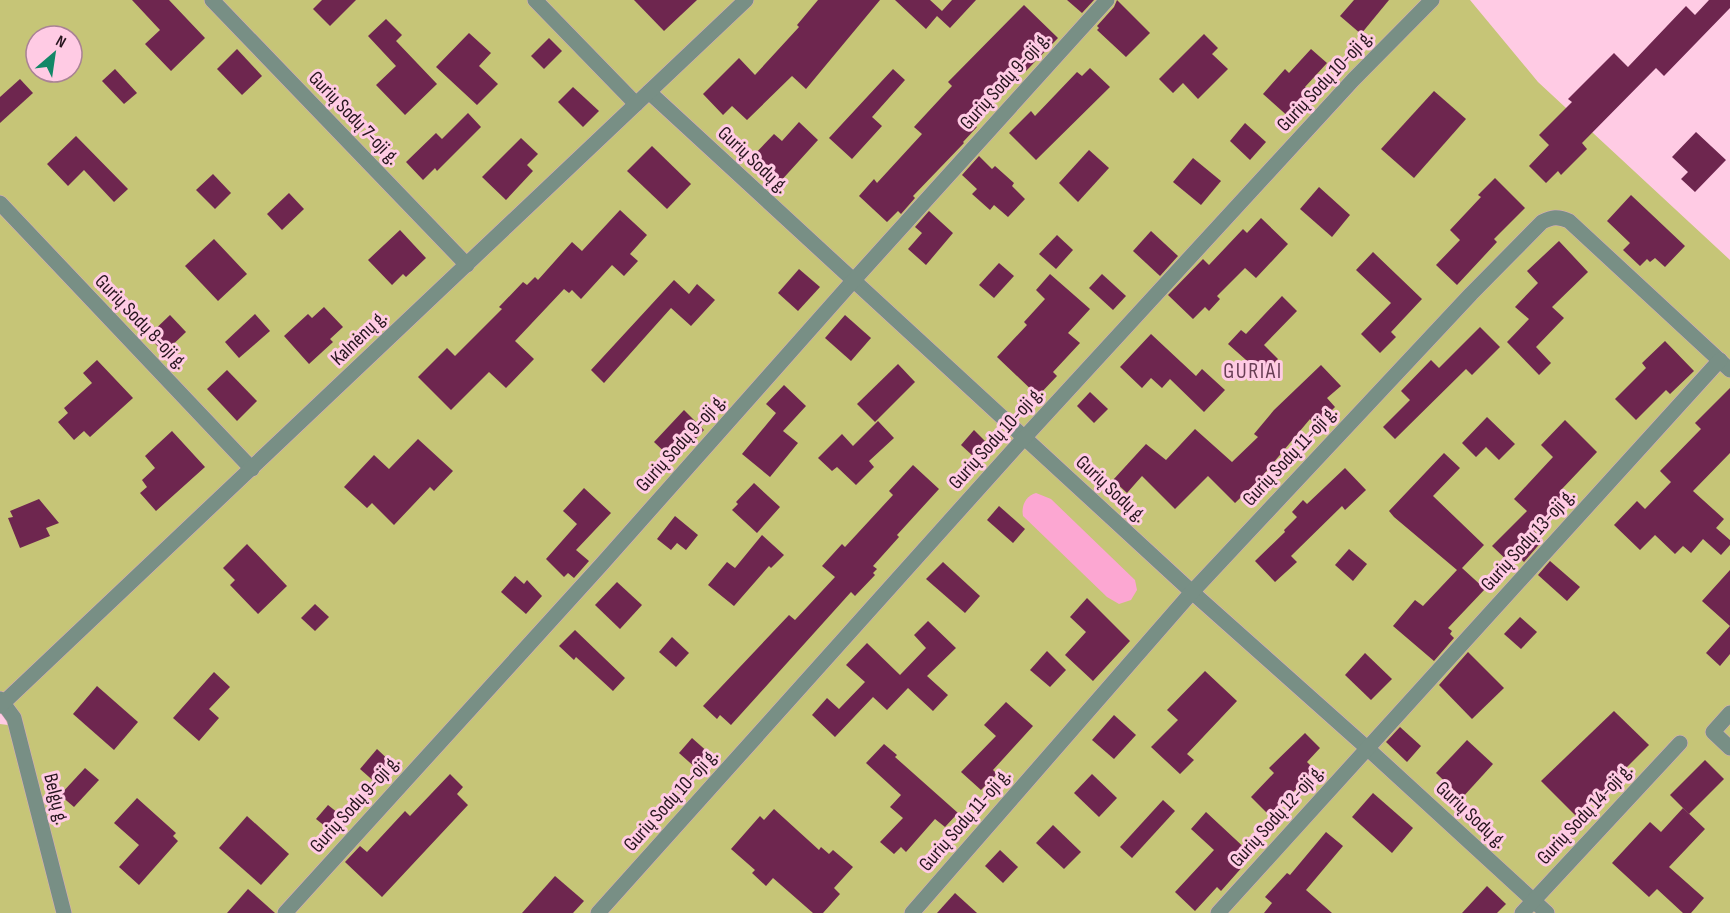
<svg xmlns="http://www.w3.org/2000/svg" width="1730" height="913" viewBox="0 0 1730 913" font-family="'Sofia Sans Condensed',sans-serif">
	<rect width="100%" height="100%" fill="#ffcbe4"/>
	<!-- green -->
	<path fill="#c6c577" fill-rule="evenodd" d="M0,0H1470L1538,82L1730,260V913H0V724L8,725L0,706ZM36,36H72V72H36Z"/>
	<!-- water -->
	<path fill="#fca7d2" d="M1036,493L1051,499L1135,580L1137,590L1131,600L1119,604L1107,597L1023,516C1021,505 1026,496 1036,493Z"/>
	<!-- building -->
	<g fill="#6e264f">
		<polygon points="132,0 169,0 205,38 171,71 145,44 160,30"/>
		<polygon points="322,0 356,0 330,26 313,9"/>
		<polygon points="634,0 697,0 664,31"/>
		<polygon points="818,0 880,0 806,89 792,76 747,120 732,106 723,115 703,94 739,58 755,75 799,27 797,25"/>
		<polygon points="895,0 930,0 942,11 952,0 976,0 950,28 937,16 926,29"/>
		<polygon points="1067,0 1094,0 1082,13"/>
		<polygon points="1117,0 1150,33 1126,57 1097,30 1099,28 1097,26 1114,7"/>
		<polygon points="1354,0 1389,0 1361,34 1340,16"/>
		<polygon points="1709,0 1730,0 1730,8 1664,76 1656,68 1582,143 1587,149 1561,175 1558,171 1546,183 1529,166 1549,145 1539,135 1572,102 1568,99 1614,53 1628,67 1686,6 1695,15"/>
		<polygon points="1024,5 1058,38 1026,71 1024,69 970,121 977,127 963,142 964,143 913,196 915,198 901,214 898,211 887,222 859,196 874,179 877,183 922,134 914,127 952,86 948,82"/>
		<polygon points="386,19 402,35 396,41 437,84 405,115 376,85 396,66 368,36"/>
		<polygon points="469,33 491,53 479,66 498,84 477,105 436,67"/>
		<polygon points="1204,34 1218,48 1212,54 1228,69 1198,99 1183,83 1173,93 1159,79"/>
		<polygon points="549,38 562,51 544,69 531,56"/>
		<polygon points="237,49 262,76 242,95 217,69"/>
		<polygon points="1311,49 1327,63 1305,87 1313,95 1291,119 1263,94 1285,69 1289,73"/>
		<polygon points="1090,68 1110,87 1036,160 1009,133 1031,111 1035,116 1077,72 1082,76"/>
		<polygon points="115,69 137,93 124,104 102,81"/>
		<polygon points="893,69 905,80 872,117 882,126 852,159 829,138"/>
		<polygon points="20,79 33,93 0,123 0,97"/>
		<polygon points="573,87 599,111 583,127 558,102"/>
		<polygon points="1434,91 1466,119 1414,178 1381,149"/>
		<polygon points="468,113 481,127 437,171 435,168 423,180 406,162 436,133 442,139"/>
		<polygon points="799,122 818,140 779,183 752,157 774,134 782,141"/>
		<polygon points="1245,123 1266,142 1250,160 1230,141"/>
		<polygon points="1696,132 1726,160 1695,192 1681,179 1688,172 1672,157"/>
		<polygon points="76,136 128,189 114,202 84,170 68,186 47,164"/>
		<polygon points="521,138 538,154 527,165 533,171 506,200 482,177"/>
		<polygon points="652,146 691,184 667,209 627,171"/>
		<polygon points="1089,150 1109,168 1078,202 1059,183"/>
		<polygon points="979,156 992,169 995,166 1014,183 1012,186 1025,199 1008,217 994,205 990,210 972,194 977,189 962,175"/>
		<polygon points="1193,158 1221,181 1201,205 1173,182"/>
		<polygon points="213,174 231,193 215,209 196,190"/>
		<polygon points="1495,178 1525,208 1494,239 1497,242 1457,285 1436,265 1460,240 1450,230 1481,197 1478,195"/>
		<polygon points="1319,187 1350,215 1332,237 1300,209"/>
		<polygon points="289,193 304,209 282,230 267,214"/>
		<polygon points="1631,195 1685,246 1665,267 1655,258 1650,262 1647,259 1640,266 1623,250 1630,243 1607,221"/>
		<polygon points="620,210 647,235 630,254 638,261 624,276 612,265 581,299 572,290 569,293 564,289 515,341 534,359 506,388 489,372 451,410 418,377 447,348 455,356 502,309 499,307 523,282 527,285 535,277 538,280 572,242 582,251"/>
		<polygon points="929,211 953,233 926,265 908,249 922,233 915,227"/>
		<polygon points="1261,218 1288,244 1256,278 1245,268 1217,296 1220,299 1209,311 1205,307 1193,319 1168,295 1203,259 1209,265 1243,229 1247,233"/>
		<polygon points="400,230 426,258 406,277 403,274 392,285 368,260"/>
		<polygon points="1151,231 1178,256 1160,276 1133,251"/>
		<polygon points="1057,235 1073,250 1056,269 1039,254"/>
		<polygon points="214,239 247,274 218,301 185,266"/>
		<polygon points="1559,241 1588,272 1552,307 1564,318 1536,347 1551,363 1539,375 1507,342 1529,319 1515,307 1538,283 1527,271"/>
		<polygon points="1373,252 1422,299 1391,332 1396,337 1380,353 1361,334 1391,303 1356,270"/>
		<polygon points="999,263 1014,276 994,298 979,285"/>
		<polygon points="799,269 820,287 798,311 778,293"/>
		<polygon points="1050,274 1090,309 1068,333 1080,343 1053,372 1057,376 1038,396 997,357 1027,325 1024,322 1045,299 1036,290"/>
		<polygon points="1102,274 1126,296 1113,310 1089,288"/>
		<polygon points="674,280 689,294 697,284 715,300 691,326 671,308 604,383 591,370"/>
		<polygon points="1282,296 1297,311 1264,345 1278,359 1263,375 1228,344 1241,330 1246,334"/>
		<polygon points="324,307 343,327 330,339 333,342 309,364 284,336 308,314 312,318"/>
		<polygon points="255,314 270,331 239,358 225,342"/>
		<polygon points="170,315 186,332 164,353 148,336"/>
		<polygon points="845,315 871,338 851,361 825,338"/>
		<polygon points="1480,327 1500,347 1472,375 1466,369 1395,439 1383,427 1410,400 1401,391 1431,360 1439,368"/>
		<polygon points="1151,334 1196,376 1202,369 1225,390 1204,412 1170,379 1162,388 1151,378 1142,388 1120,367"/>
		<polygon points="1665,341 1694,371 1670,394 1666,390 1636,420 1615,399 1646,368 1642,363"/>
		<polygon points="97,360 133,398 90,437 84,431 74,440 58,422 68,413 64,408 92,383 83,373"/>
		<polygon points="898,364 915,382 875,422 857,404"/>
		<polygon points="1321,365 1341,386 1327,398 1335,407 1316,426 1310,419 1259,480 1235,503 1208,476 1175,509 1142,476 1127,493 1113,480 1146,444 1166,460 1195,429 1232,462 1258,437 1254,434 1274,410"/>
		<polygon points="227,370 257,401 237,421 207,389"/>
		<polygon points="784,385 806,406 783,431 798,443 770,477 742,454 776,413 766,404"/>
		<polygon points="1730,388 1730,453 1693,491 1724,519 1716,528 1730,540 1730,545 1721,555 1703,539 1691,553 1683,546 1675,554 1655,535 1640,550 1614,525 1637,501 1645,509 1671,482 1660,471 1701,429 1695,423"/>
		<polygon points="1090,392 1108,409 1094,423 1077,406"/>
		<polygon points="684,410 704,430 689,446 685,442 671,458 654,442"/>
		<polygon points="1487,417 1515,444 1499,460 1486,447 1476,457 1462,443"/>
		<polygon points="1565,420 1597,452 1562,489 1567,495 1534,531 1543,540 1524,562 1519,557 1512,565 1492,546 1527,511 1514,499 1553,457 1541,445"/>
		<polygon points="878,421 894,438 869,461 874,467 856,485 837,467 832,471 818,458 842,434 853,446"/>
		<polygon points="974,430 986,442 973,456 961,445"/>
		<polygon points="172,431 205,467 156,511 140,493 147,487 142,480 155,468 145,456"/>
		<polygon points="418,439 453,471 434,491 430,487 394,525 372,503 367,508 344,487 374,455 389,469"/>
		<polygon points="1444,453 1460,468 1433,496 1484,545 1462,568 1485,589 1448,628 1452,631 1450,634 1454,638 1434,661 1393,626 1415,600 1423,606 1457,570 1394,517 1389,511"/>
		<polygon points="913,465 939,489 897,535 899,537 873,566 877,569 873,573 875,575 855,596 851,592 731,725 720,715 717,719 703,706 789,615 795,620 835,577 822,566 842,544 845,547 893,495 889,491"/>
		<polygon points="1345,468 1366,490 1345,510 1342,506 1291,556 1297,562 1275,582 1255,561 1285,532 1284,530 1297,517 1292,512 1303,500 1307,504"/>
		<polygon points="754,483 780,507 757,533 732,510 738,504 736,502"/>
		<polygon points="584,488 611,513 576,550 589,561 574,578 568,573 564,577 546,559 577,524 563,511"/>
		<polygon points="39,499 59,523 46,528 50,536 20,548 8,518 13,517 10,511"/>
		<polygon points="999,506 1025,529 1013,543 987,520"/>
		<polygon points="675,516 698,535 686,550 677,543 671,550 657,539"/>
		<polygon points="762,535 784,555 771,568 769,566 734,606 708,585 727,562 735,568"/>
		<polygon points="247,544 287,586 258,614 230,585 235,580 223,568"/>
		<polygon points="1349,549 1367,564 1353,581 1335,565"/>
		<polygon points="1550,561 1580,587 1567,601 1538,575"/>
		<polygon points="943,562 980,596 965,613 926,579"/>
		<polygon points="1730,570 1730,654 1720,666 1706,653 1730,626 1702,601"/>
		<polygon points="515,576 524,584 527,580 542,596 526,614 501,592"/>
		<polygon points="617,582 642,605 620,629 595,605"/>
		<polygon points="1087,598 1130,641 1093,681 1065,655 1086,632 1070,617"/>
		<polygon points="315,604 329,617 315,631 301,618"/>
		<polygon points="1520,617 1537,632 1521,649 1504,634"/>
		<polygon points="928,621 956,648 927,676 948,695 933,711 908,688 887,710 873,697 835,737 812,715 827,698 839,709 865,682 846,665 867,643 900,675 926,648 914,635"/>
		<polygon points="575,630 625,678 613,691 576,657 574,660 559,646"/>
		<polygon points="672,637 689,653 676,667 659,652"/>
		<polygon points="1047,651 1066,670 1050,687 1030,670"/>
		<polygon points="1468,652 1504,688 1472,719 1439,685"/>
		<polygon points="1365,653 1392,679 1371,700 1345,675"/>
		<polygon points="1205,671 1237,701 1187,754 1194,760 1180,774 1151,747 1178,720 1167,710"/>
		<polygon points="214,672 230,687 209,709 219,718 199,741 173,718"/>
		<polygon points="97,686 138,722 114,750 73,714"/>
		<polygon points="1006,702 1033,726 993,770 997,774 981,790 961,772 996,736 984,725"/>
		<polygon points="1614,711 1649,745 1577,817 1541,781"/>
		<polygon points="1114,715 1136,735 1114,759 1092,740"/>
		<polygon points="1400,727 1421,746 1407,762 1386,742"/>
		<polygon points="1305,733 1320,748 1307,762 1315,770 1270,816 1251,797 1274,773 1269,768"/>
		<polygon points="692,738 710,754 697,769 679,753"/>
		<polygon points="1467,740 1493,764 1462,798 1436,773"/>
		<polygon points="884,744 897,755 895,757 958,813 945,827 935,819 906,852 901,847 894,854 880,842 903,818 890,807 901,795 866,763"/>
		<polygon points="377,749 394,765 377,784 360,769"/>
		<polygon points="1705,760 1724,779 1689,814 1670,795"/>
		<polygon points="85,768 99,780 74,807 60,795"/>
		<polygon points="450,774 463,787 457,794 468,805 382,897 345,862 360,846 367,852 405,811 410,816"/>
		<polygon points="1092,774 1117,798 1099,817 1074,793"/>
		<polygon points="1373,793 1413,828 1392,853 1352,817"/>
		<polygon points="137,798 176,833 173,836 178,841 139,885 119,867 139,845 114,823"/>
		<polygon points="1163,800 1175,811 1132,858 1120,847"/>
		<polygon points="328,805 343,817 331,831 316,819"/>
		<polygon points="1683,808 1705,829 1669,867 1704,898 1691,913 1683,913 1657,889 1649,897 1612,863 1650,822 1661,832"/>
		<polygon points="774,809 819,850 821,847 829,854 833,850 853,867 834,888 840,894 823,913 813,913 773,878 766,886 752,873 755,870 731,849 760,816 764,820"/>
		<polygon points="1206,812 1249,852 1240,862 1244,865 1221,891 1217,887 1195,911 1175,892 1214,850 1191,829"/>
		<polygon points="247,816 289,854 261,885 219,848"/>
		<polygon points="1053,825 1081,852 1064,869 1036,843"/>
		<polygon points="1326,832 1343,846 1306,890 1332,913 1264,913 1272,903 1265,897 1287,873 1290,875"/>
		<polygon points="1000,850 1018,867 1003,883 985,866"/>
		<polygon points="555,876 584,901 573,913 522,913"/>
		<polygon points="1487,886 1506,904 1497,913 1462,913"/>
		<polygon points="248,889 275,913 227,913"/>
		<polygon points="955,893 977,913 937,913"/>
	</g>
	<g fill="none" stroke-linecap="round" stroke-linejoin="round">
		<!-- minor casing -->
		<g stroke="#d8aac0" stroke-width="16">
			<g id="minor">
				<polyline points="212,0 467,265"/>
				<polyline points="535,0 636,104"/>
				<polyline points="649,92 1192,592 1367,748 1547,913"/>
				<polyline points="0,203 252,469"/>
				<polyline points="0,699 14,718 64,913"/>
				<polyline points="0,706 746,0"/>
				<polyline points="1730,713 1713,732 1730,748"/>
				<polyline points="285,913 602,564 853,281 1107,0"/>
				<polyline points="598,913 1024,438 1353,80 1432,0"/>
				<path d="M912,913L1192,592L1471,294L1542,222C1552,217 1558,216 1569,221L1730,370"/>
				<polyline points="1218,913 1720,360"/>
				<polyline points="1522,913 1680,743"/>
			</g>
		</g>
		<!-- minor -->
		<use href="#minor" stroke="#788f85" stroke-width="15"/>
	</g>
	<g text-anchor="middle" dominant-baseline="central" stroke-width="6" stroke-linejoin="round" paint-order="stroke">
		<!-- street labels -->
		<g font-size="20" fill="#27151e" stroke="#ffcbe4">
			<text transform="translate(1005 81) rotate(-48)">Gurių Sodų 9-oji g.</text>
			<text transform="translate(1325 81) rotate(-47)">Gurių Sodų 10-oji g.</text>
			<text transform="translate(354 118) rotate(46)">Gurių Sodų 7-oji g.</text>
			<text transform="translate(753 160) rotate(43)">Gurių Sodų g.</text>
			<text transform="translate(141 322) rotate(46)">Gurių Sodų 8-oji g.</text>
			<text transform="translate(359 338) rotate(-44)">Kalnėnų g.</text>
			<text transform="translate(996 438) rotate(-48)">Gurių Sodų 10-oji g.</text>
			<text transform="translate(681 443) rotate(-48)">Gurių Sodų 9-oji g.</text>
			<text transform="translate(1290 456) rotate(-47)">Gurių Sodų 11-oji g.</text>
			<text transform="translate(1111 489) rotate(43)">Gurių Sodų g.</text>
			<text transform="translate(1528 540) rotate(-48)">Gurių Sodų 13-oji g.</text>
			<text transform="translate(56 799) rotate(76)">Belgų g.</text>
			<text transform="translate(671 800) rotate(-48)">Gurių Sodų 10-oji g.</text>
			<text transform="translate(355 804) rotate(-48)">Gurių Sodų 9-oji g.</text>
			<text transform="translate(1585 814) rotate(-47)">Gurių Sodų 14-oji g.</text>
			<text transform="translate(1471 815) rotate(43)">Gurių Sodų g.</text>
			<text transform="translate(1277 816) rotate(-48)">Gurių Sodų 12-oji g.</text>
			<text transform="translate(965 820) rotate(-49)">Gurių Sodų 11-oji g.</text>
		</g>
		<!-- quarter labels -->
		<g font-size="22" letter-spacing="1.5" fill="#693f55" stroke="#ffcbe4">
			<text x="1253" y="371">GURIAI</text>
		</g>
	</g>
	<!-- north arrow -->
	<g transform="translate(54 54) rotate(29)"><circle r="28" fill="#ffcbe4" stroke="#a98295" stroke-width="1.5"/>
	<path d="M0-4.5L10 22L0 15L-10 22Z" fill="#128767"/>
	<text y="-9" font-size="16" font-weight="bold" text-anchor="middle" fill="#27151e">N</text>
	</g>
</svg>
